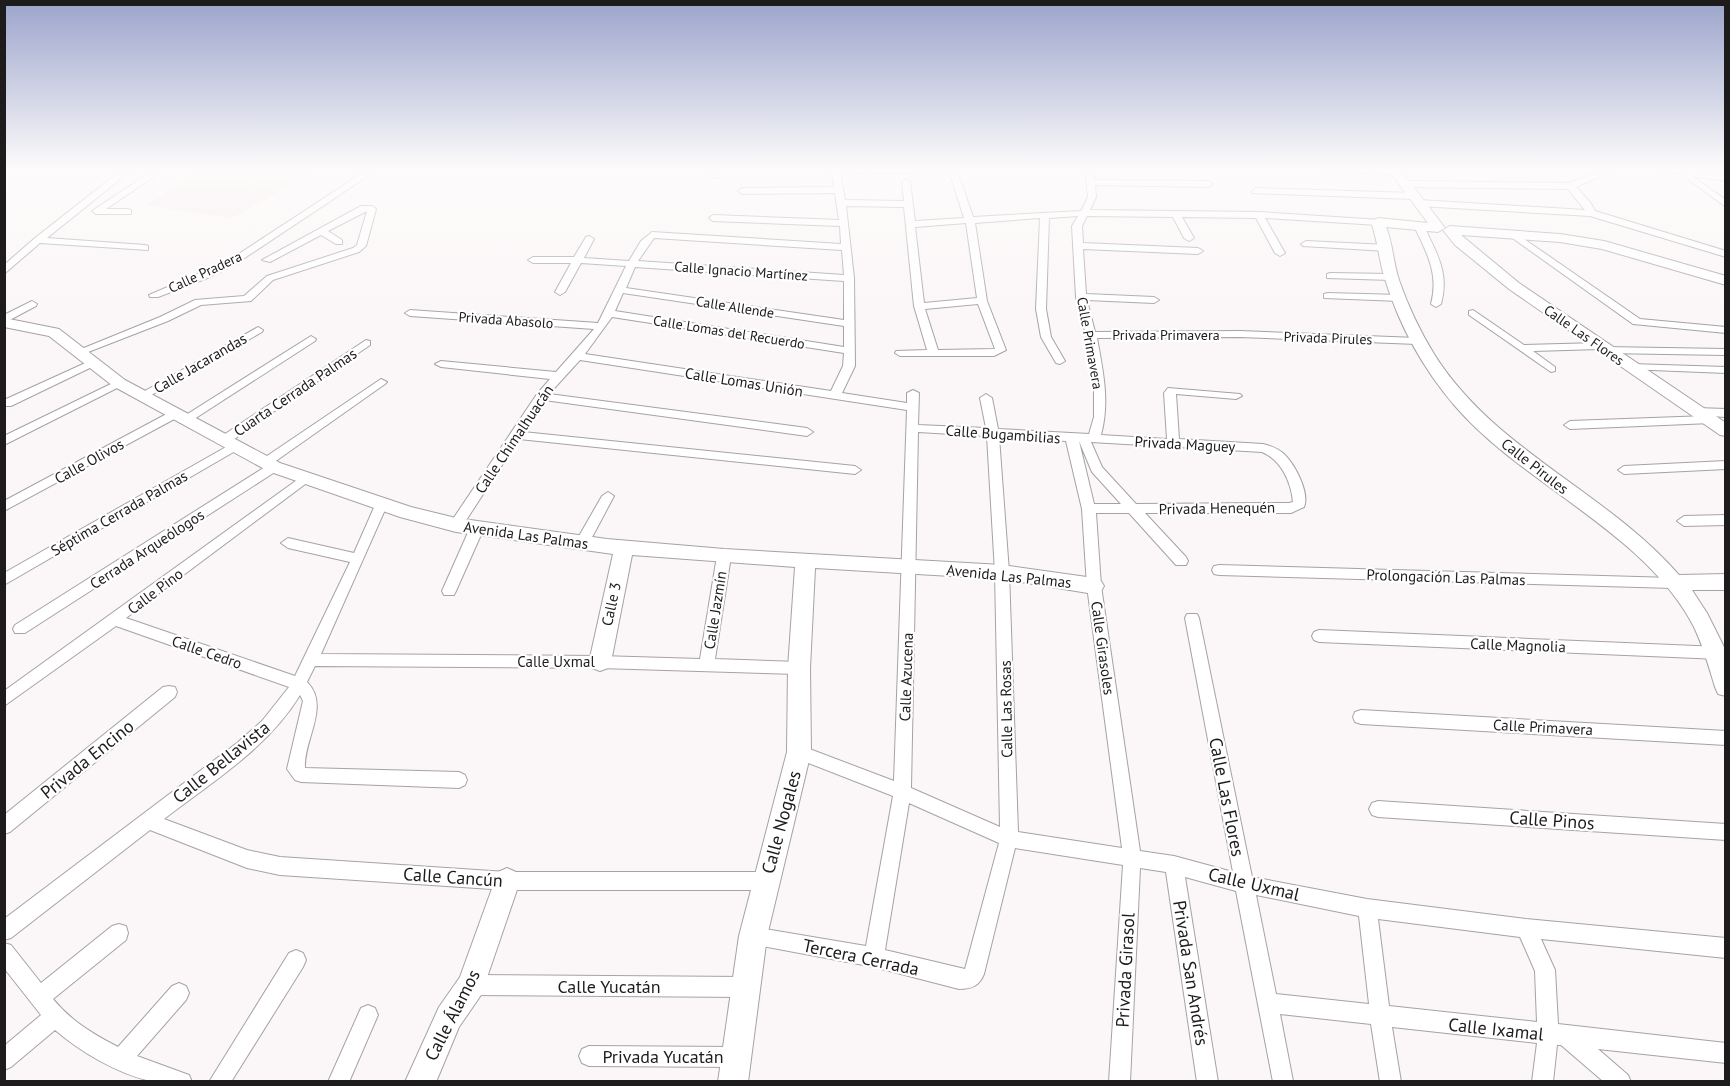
<svg xmlns="http://www.w3.org/2000/svg" width="1730" height="1086" viewBox="0 0 1730 1086" font-family="'PT Sans',sans-serif">
	<rect width="100%" height="100%" fill="#fbf6f7"/>
	<!-- built -->
	<polygon fill="#f7e9ec" points="202,168 321,168 232,218 147,205"/>
	<g fill="none" stroke-linecap="round" stroke-linejoin="round">
		<!-- street casing -->
		<g stroke="#a7a2a3" stroke-width="2">
			<g id="street">
				<polygon points="124,168 134,168 47,238 145,245 148,246 148,250 40,243 4,274 4,265 35,238"/>
				<polygon points="370,168 380,168 234,265 205,279 158,297 150,297 149,295 228,261"/>
				<polygon points="710,168 718,168 718,178 712,178"/>
				<path d="M831,168L949,170L959,176L973,217L1081,211L1088,197L1085,168H1093L1094,180L1209,181L1213,184L1209,187L1095,185L1096,197L1090,210L1259,212L1381,220V224L1378,225L1265,218L1285,253L1280,256L1275,253L1256,218L1182,217L1194,238L1189,241L1184,238L1173,217L1087,216L1082,226L1083,243L1198,248L1203,251L1198,254L1083,249L1086,294L1154,297L1159,300L1154,303L1087,300L1095,332L1240,331L1417,338L1422,341L1417,344L1240,337L1097,338C1103,371 1110,402 1101,435L1167,439L1164,393L1168,388L1240,394L1242,396L1236,399L1176,394L1179,439L1263,444C1271,446 1279,449 1285,455C1295,465 1310,493 1304,507L1291,513H1145L1186,557L1188,561L1186,565H1176L1129,513H1096L1101,586L1140,851L1174,856L1233,872L1185,618L1187,614H1197L1199,618L1252,877L1367,899L1526,919L1726,938V958L1541,939L1555,970L1558,1024L1726,1043V1063L1598,1049L1628,1075L1631,1082H1604L1561,1045H1557L1553,1082H1532L1537,1043L1392,1027L1401,1082H1380L1371,1024L1280,1014L1293,1081L1273,1082L1236,891L1185,877L1218,1082H1197L1166,872L1140,868L1130,1082H1109L1123,865L1015,848L984,974C979,986 972,989 959,989L874,967L746,943L744,936L746,929L753,927L866,946L893,796L793,757L791,752L793,747L799,745L894,781L907,410L580,360L549,394L807,428L813,432L807,436L544,400L523,432L855,466L861,470L855,474L519,439L461,528L456,530L449,525L451,522L537,394L550,379L441,367L435,364L441,361L556,372L594,329L410,316L405,313L410,310L598,323L626,266L581,263L565,292L560,295L555,292L571,263H533L528,260L533,257H574L586,237L589,236L594,239L584,258L629,261L641,241L652,232L841,244L840,226L713,221L709,218L713,215L839,220L835,193L742,194L738,191L742,188L834,187ZM840,172L945,174L951,177L964,218L915,221L910,182L906,179L902,182L904,201L845,200ZM846,206L904,207L914,306L927,350L896,351L895,353L900,356H994L1006,350L987,301L975,223L1040,218L1036,309L1041,337L1056,363L1060,364L1065,361L1051,337L1046,309L1049,218L1078,216L1072,226L1076,297L1086,335L1094,389V417L1089,434L998,429L992,398L986,394L980,398L986,428L918,425L919,393L913,390L907,393V403L842,393L855,366L854,278ZM966,223L977,298L924,303L915,227ZM654,238L842,250L844,275L638,261ZM635,267L844,281V320L626,288ZM623,293L844,326V347L615,311ZM978,304L995,349L938,350L925,309ZM612,317L844,353L843,366L831,391L585,354ZM918,432L987,436L995,572L1000,827L911,788ZM999,437L1066,441L1082,509L1087,586L1122,848L1018,832L1009,572ZM1079,441L1092,472L1121,504H1094ZM1091,442L1262,452C1281,460 1291,481 1293,502L1289,503L1136,504L1102,467ZM909,803L999,843L965,969L885,950ZM1256,895L1359,916L1369,1004L1276,994ZM1378,919L1520,937L1535,971L1537,1022L1389,1006Z"/>
				<path d="M1315,168C1332,168 1389,165 1400,172L1396,175L1319,170Z"/>
				<polygon points="1607,168 1619,168 1576,187 1590,202 1595,211 1726,251 1726,257 1590,216 1419,206 1415,203 1419,200 1585,210 1568,189 1404,187 1400,184 1404,181 1569,183"/>
				<polygon points="1652,168 1674,168 1726,176 1726,181 1692,176 1726,200 1726,207 1681,174"/>
				<polygon points="151,172 158,174 106,209 128,209 131,210 131,214 96,214 92,211"/>
				<polygon points="1256,188 1414,193 1418,196 1414,199 1253,193 1252,191"/>
				<polygon points="361,206 372,206 376,209 366,246 359,252 273,280 251,301 201,305 168,321 83,354 75,354 74,352 160,317 195,300 244,296 267,276 353,248 357,245 367,211 328,231 342,240 342,244 336,244 321,235 270,262 262,260"/>
				<path d="M1419,223C1425,226 1427,232 1430,239C1441,261 1448,279 1441,304L1436,307L1431,304C1439,274 1427,253 1414,226Z"/>
				<polygon points="1514,232 1640,319 1726,327 1726,333 1633,324 1511,237 1511,233"/>
				<polygon points="1306,241 1387,245 1392,248 1387,251 1303,246 1301,244"/>
				<polygon points="1330,273 1391,274 1396,277 1391,280 1327,278 1327,274"/>
				<polygon points="1328,293 1400,295 1405,298 1400,301 1324,298 1324,294"/>
				<polygon points="32,301 37,304 36,306 4,323 4,315"/>
				<polygon points="1473,310 1524,345 1599,343 1603,344 1604,347 1726,349 1726,355 1605,353 1601,352 1600,349 1533,351 1555,367 1555,371 1551,372 1469,315 1469,311"/>
				<polygon points="258,327 263,330 262,332 146,398 138,398 136,396"/>
				<polygon points="311,336 316,339 315,341 188,423 180,423 178,420"/>
				<polygon points="366,340 370,341 370,345 227,444 219,444 217,441 219,438"/>
				<polygon points="92,360 96,361 96,365 11,406 4,406 4,400"/>
				<polygon points="1631,364 1726,367 1726,373 1627,369 1627,365"/>
				<polygon points="381,379 387,382 385,384 273,463 278,464 280,467 278,470 25,633 15,633 13,629 15,625 265,467 259,463 261,460"/>
				<polygon points="119,380 125,383 123,385 4,445 4,436"/>
				<polygon points="1696,408 1726,409 1726,417 1692,415 1690,412 1692,409"/>
				<polygon points="174,410 178,411 180,414 178,417 4,511 4,501"/>
				<polygon points="1707,416 1711,417 1713,420 1711,423 1570,429 1564,425 1570,421"/>
				<polygon points="233,443 237,444 239,447 237,450 4,585 4,573"/>
				<polygon points="1726,461 1726,469 1624,474 1618,470 1624,466"/>
				<path d="M304,475L308,476L310,479L308,482L126,618L295,676L350,562L288,548L281,543L288,538L354,553L376,503L382,499L388,503L321,654L600,656L700,659L717,556L724,551L731,556L715,659L799,662L804,664L807,668L804,672L799,674L600,668L315,666L307,682C331,706 303,740 305,768L459,772L465,775L467,780L465,785L459,788L301,782L295,780L287,769L303,701L300,695C268,748 212,782 164,819L247,850L280,857L507,872H765L771,875L774,881L771,887L765,890H507L280,875L247,868L150,830L11,938L4,940V919L237,743L262,721L289,687L116,626L4,706V691Z"/>
				<polygon points="608,492 614,496 589,543 582,548 577,546 575,543 602,496"/>
				<polygon points="1726,515 1726,525 1684,526 1677,521 1684,516"/>
				<polygon points="477,523 484,528 456,591 454,595 444,595 442,591 470,528"/>
				<polygon points="1219,565 1673,578 1678,579 1680,583 1678,587 1673,588 1219,575 1214,574 1212,570 1214,566"/>
				<polygon points="1319,630 1720,647 1725,649 1726,657 1720,659 1319,642 1314,640 1312,636 1314,632"/>
				<polygon points="169,686 175,687 177,692 175,697 10,832 4,834 4,815 163,687"/>
				<polygon points="1361,710 1726,731 1726,745 1361,724 1355,722 1353,717 1355,712"/>
				<polygon points="1378,801 1726,824 1726,840 1378,817 1372,815 1369,809 1372,803"/>
				<path d="M119,924L126,926L128,933L126,940L53,999C71,1021 93,1034 118,1047L172,986L179,983L186,986L189,993L186,1000L137,1056L189,1075L192,1082C179,1082 163,1084 150,1081C116,1073 81,1052 55,1030L11,1067L4,1070V1046L41,1015L4,968V943L11,945L41,983L112,926Z"/>
				<polygon points="296,950 303,953 306,960 303,967 231,1082 209,1082 289,953"/>
				<polygon points="471,975 746,977 753,980 756,987 753,994 746,997 471,995 464,992 461,985 464,978"/>
				<polygon points="368,1005 375,1008 378,1015 349,1082 328,1082 361,1008"/>
				<polygon points="589,1046 736,1047 743,1050 746,1057 743,1064 736,1067 589,1066 582,1063 579,1056 582,1049"/>
			</g>
		</g>
		<!-- secondary casing -->
		<g stroke="#a7a2a3" stroke-width="2">
			<g id="secondary">
				<path d="M1392,168H1404L1402,172L1445,228L1438,232L1386,227C1393,244 1393,262 1399,280C1408,306 1420,331 1434,354C1494,450 1606,491 1679,575L1726,574V590H1692L1707,613L1726,651V696L1718,694L1715,687C1709,667 1703,646 1694,627C1645,532 1523,485 1455,406C1424,370 1399,325 1385,279C1379,261 1378,241 1371,222L1378,218L1428,223L1390,172Z"/>
				<polygon points="1450,226 1560,234 1604,241 1726,276 1726,285 1602,249 1560,242 1461,235 1519,283 1726,423 1726,436 1720,435 1509,289 1455,245 1443,230"/>
				<polygon points="4,318 59,329 125,380 280,463 411,507 456,518 607,539 724,549 1002,565 1094,578 1101,581 1104,586 1101,591 1094,594 1002,579 815,568 810,668 811,752 767,936 748,1082 718,1082 739,936 787,752 788,668 795,567 632,555 611,662 608,668 600,671 592,668 589,662 613,554 456,532 400,517 268,471 113,386 49,336 4,327"/>
				<polygon points="507,868 516,872 520,881 481,995 459,1027 436,1082 405,1082 439,1007 460,977 498,872"/>
			</g>
		</g>
		<!-- street -->
		<use href="#street" fill="#fff" fill-rule="evenodd"/>
		<!-- secondary -->
		<use href="#secondary" fill="#fff" fill-rule="evenodd"/>
	</g>
	<!-- sky -->
	<linearGradient id="sky" x2="0" y2="1"><stop stop-color="#9ba4cb"/><stop offset="0.53" stop-color="#fdfbfb"/><stop offset="1" stop-color="#fdfbfb" stop-opacity="0"/></linearGradient>
	<rect width="1730" height="320" fill="url(#sky)"/>
	<g text-anchor="middle" dominant-baseline="central" stroke-width="4.5" stroke-linejoin="round" paint-order="stroke">
		<!-- far-street labels -->
		<g font-size="14" fill="#1d1b1c" stroke="#fff">
			<text transform="translate(741 271) rotate(4)">Calle Ignacio Martínez</text>
			<text transform="translate(205 272) rotate(-25)">Calle Pradera</text>
			<text transform="translate(735 307) rotate(9)">Calle Allende</text>
			<text transform="translate(506 320) rotate(4)">Privada Abasolo</text>
			<text transform="translate(729 332) rotate(9)">Calle Lomas del Recuerdo</text>
			<text x="1166" y="335">Privada Primavera</text>
			<text transform="translate(1584 335) rotate(35)">Calle Las Flores</text>
			<text transform="translate(1328 338) rotate(2)">Privada Pirules</text>
			<text transform="translate(1090 343) rotate(80)">Calle Primavera</text>
		</g>
		<!-- street labels -->
		<g font-size="15" fill="#1d1b1c" stroke="#fff">
			<text transform="translate(200 363) rotate(-30)">Calle Jacarandas</text>
			<text transform="translate(744 382) rotate(9)">Calle Lomas Unión</text>
			<text transform="translate(295 392) rotate(-34)">Cuarta Cerrada Palmas</text>
			<text transform="translate(1003 434) rotate(4)">Calle Bugambilias</text>
			<text transform="translate(514 439) rotate(-56)">Calle Chimalhuacán</text>
			<text transform="translate(1185 444) rotate(3)">Privada Maguey</text>
			<text transform="translate(89 461) rotate(-29)">Calle Olivos</text>
			<text transform="translate(1535 466) rotate(38)">Calle Pirules</text>
			<text transform="translate(1217 508) rotate(-1)">Privada Henequén</text>
			<text transform="translate(119 513) rotate(-30)">Séptima Cerrada Palmas</text>
			<text transform="translate(526 535) rotate(8)">Avenida Las Palmas</text>
			<text transform="translate(147 549) rotate(-33)">Cerrada Arqueólogos</text>
			<text transform="translate(1009 576) rotate(6)">Avenida Las Palmas</text>
			<text transform="translate(1446 577) rotate(2)">Prolongación Las Palmas</text>
			<text transform="translate(155 591) rotate(-37)">Calle Pino</text>
			<text transform="translate(611 604) rotate(-78)">Calle 3</text>
			<text transform="translate(715 610) rotate(-81)">Calle Jazmín</text>
			<text transform="translate(1518 645) rotate(2)">Calle Magnolia</text>
			<text transform="translate(1103 648) rotate(82)">Calle Girasoles</text>
			<text transform="translate(207 652) rotate(19)">Calle Cedro</text>
			<text x="556" y="661">Calle Uxmal</text>
			<text transform="translate(906 677) rotate(-88)">Calle Azucena</text>
			<text transform="translate(1006 709) rotate(-91)">Calle Las Rosas</text>
			<text transform="translate(1543 727) rotate(3)">Calle Primavera</text>
		</g>
		<!-- near-street labels -->
		<g font-size="18" fill="#1d1b1c" stroke="#fff">
			<text transform="translate(87 759) rotate(-39)">Privada Encino</text>
			<text transform="translate(221 762) rotate(-39)">Calle Bellavista</text>
			<text transform="translate(1227 797) rotate(79)">Calle Las Flores</text>
			<text transform="translate(1552 820) rotate(4)">Calle Pinos</text>
			<text transform="translate(781 822) rotate(-75)">Calle Nogales</text>
			<text transform="translate(453 877) rotate(4)">Calle Cancún</text>
			<text transform="translate(1254 884) rotate(13)">Calle Uxmal</text>
			<text transform="translate(861 957) rotate(12)">Tercera Cerrada</text>
			<text transform="translate(1125 970) rotate(-87)">Privada Girasol</text>
			<text transform="translate(1191 973) rotate(81)">Privada San Andrés</text>
			<text x="609" y="986">Calle Yucatán</text>
			<text transform="translate(452 1015) rotate(-63)">Calle Álamos</text>
			<text transform="translate(1496 1029) rotate(6)">Calle Ixamal</text>
			<text x="663" y="1056">Privada Yucatán</text>
		</g>
	</g>
	<!-- border -->
	<rect width="1730" height="1086" fill="none" stroke="#1d1b1c" stroke-width="12"/>
</svg>
